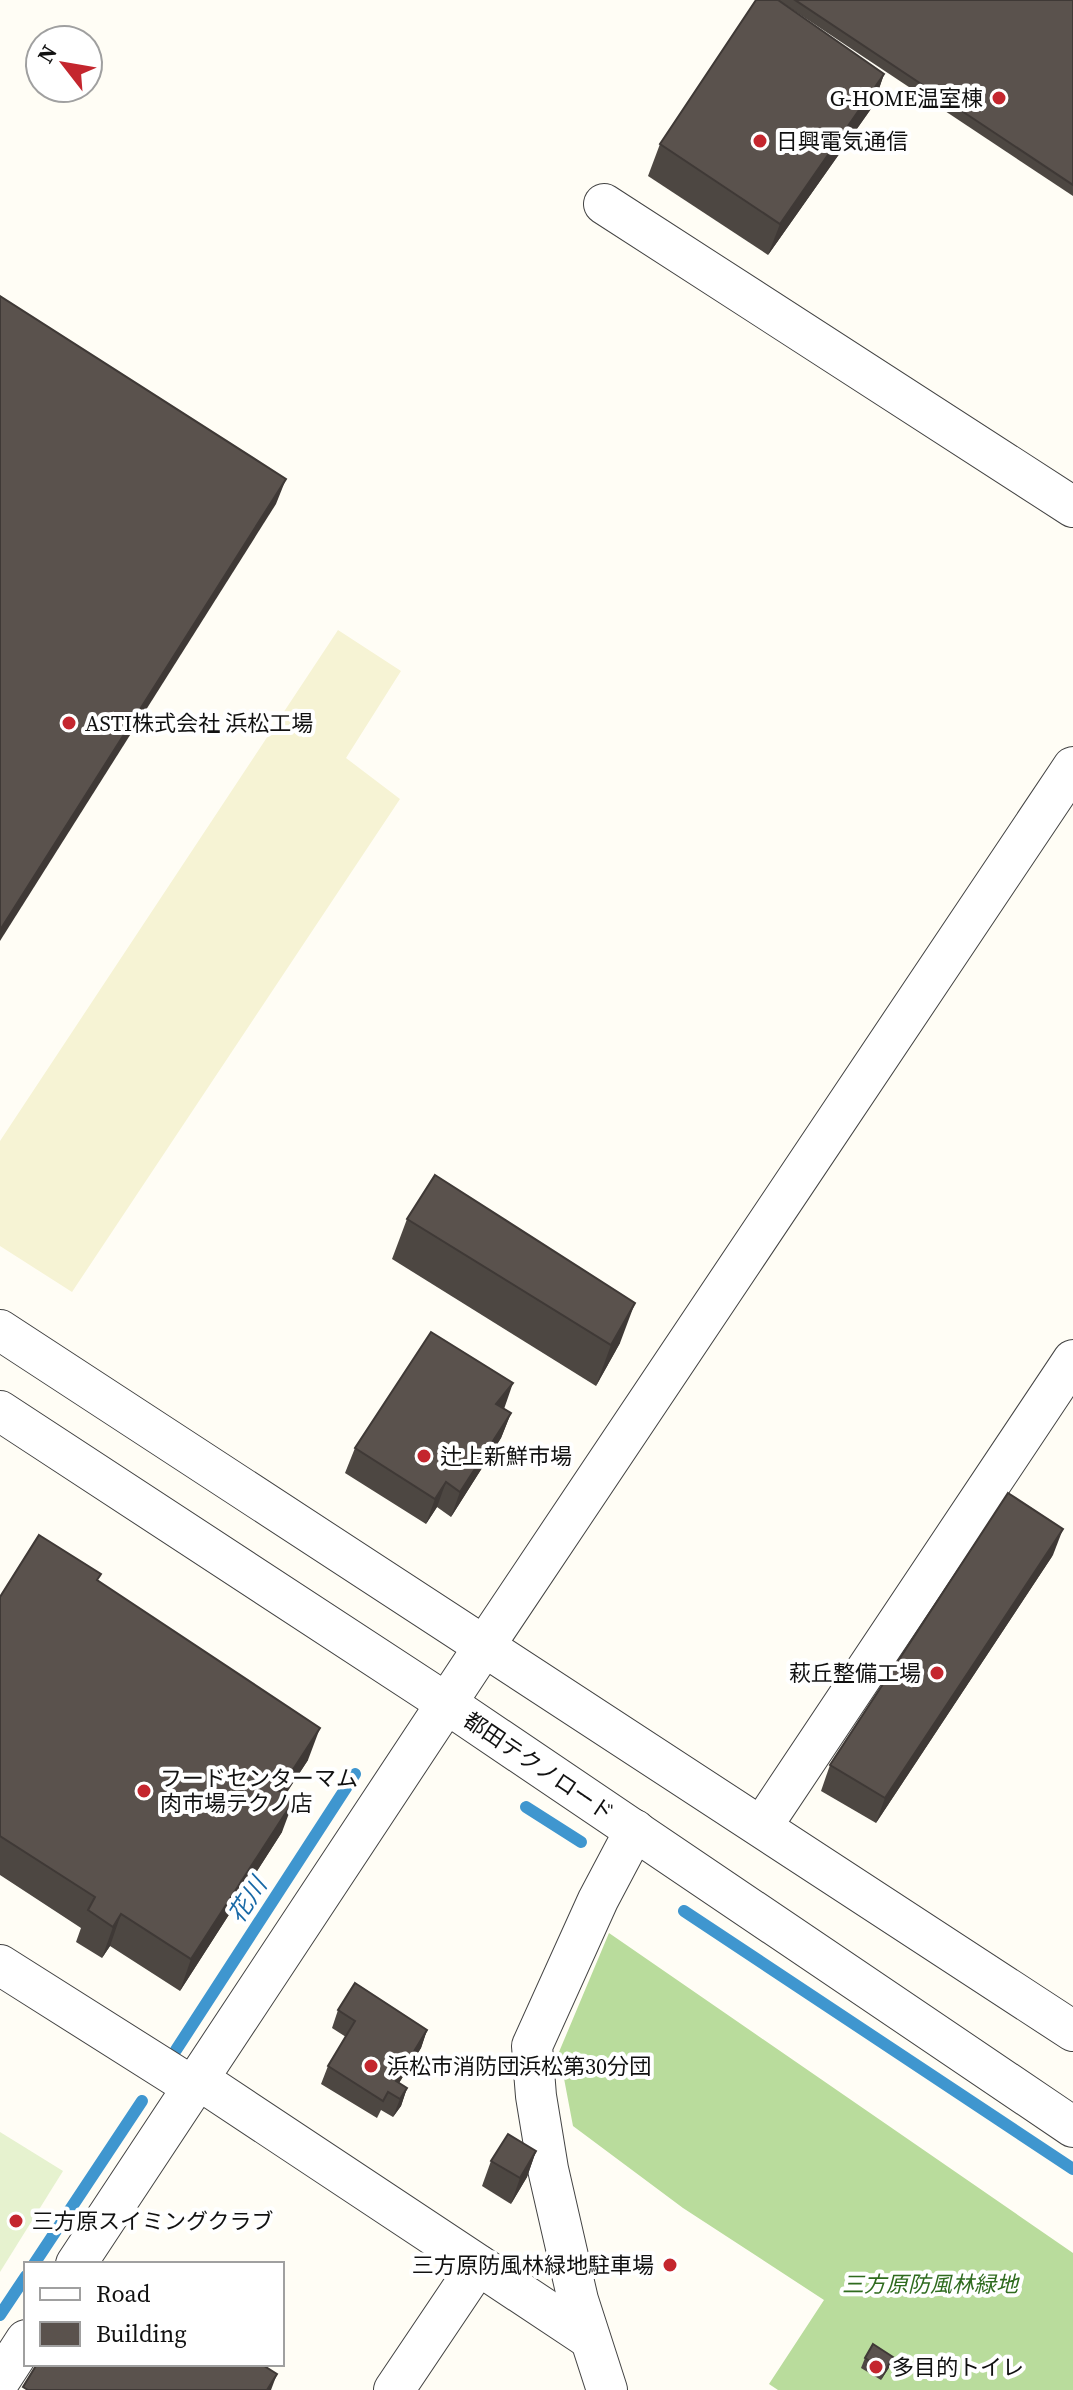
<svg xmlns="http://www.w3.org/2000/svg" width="1073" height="2390" viewBox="0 0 1073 2390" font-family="'Source Serif 4','Noto Sans JP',serif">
	<rect width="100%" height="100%" fill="#fffdf5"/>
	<!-- farmland -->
	<polygon fill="#f6f3d4" points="338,630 401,671 346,758 400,799 72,1292 0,1246 0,1141"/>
	<!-- forest -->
	<polygon fill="#b9dc9c" points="609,1933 1073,2253 1073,2390 778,2390 769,2384 824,2300 683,2208 573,2126 559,2052"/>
	<!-- pitch -->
	<polygon fill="#e6f2cf" points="0,2132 63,2171 0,2272"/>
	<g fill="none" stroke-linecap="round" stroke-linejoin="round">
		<!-- stream -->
		<g stroke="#3f96cf" stroke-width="12">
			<polyline points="526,1807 581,1842"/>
			<polyline points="684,1911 1073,2169"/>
			<polyline points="176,2050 355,1774"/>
			<polyline points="34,2264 142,2101"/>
			<polyline points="0,2315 26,2276"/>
		</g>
		<!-- minor casing -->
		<g stroke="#444" stroke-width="42">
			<g id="minor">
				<polyline points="604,204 1073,507"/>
				<polyline points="0,1330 1073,2031"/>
				<polyline points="0,1411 446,1703 1073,2127"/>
				<polyline points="762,1826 1073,1360"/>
				<polyline points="0,1965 193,2087"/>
				<polyline points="198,2079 590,2339"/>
				<polyline points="76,2264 483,1648 1073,767"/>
				<polyline points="0,2380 26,2340"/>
				<polyline points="394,2390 478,2265"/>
				<polyline points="607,2390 578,2300 548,2169 536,2096 532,2046 598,1900 635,1830"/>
			</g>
		</g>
		<!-- minor -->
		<use href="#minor" stroke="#fff" stroke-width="40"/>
	</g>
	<!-- wall -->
	<g fill="#4d4742">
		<polygon points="778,0 1073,0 1073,196"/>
		<polygon points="884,74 873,106 768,255 648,176 660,144"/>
		<polygon points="407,1219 620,1343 596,1386 392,1259"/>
		<polygon points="503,1409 511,1413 501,1438 451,1517 437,1507 426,1524 345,1473 355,1448"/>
		<polygon points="1053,1555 876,1823 821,1791 830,1765"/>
		<polygon points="98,1581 308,1760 285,1795 282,1832 180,1991 110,1946 102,1958 76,1942 81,1928 0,1875 0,1597"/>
		<polygon points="338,2010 427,2030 421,2048 399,2083 407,2088 401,2106 393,2117 381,2110 377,2118 321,2084 328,2066 346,2037 332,2028"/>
		<polygon points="536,2151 527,2177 511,2204 482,2186 491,2161"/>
		<polygon points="893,2357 890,2366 881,2380 861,2368 865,2358"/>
	</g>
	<!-- shaded-wall -->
	<g fill="#3f3936">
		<polygon points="884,74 873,106 768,255 780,224"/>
		<polygon points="286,479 276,504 0,941 0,930"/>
		<polygon points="635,1303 620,1343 596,1386 611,1345"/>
		<polygon points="513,1383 504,1409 496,1404"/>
		<polygon points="511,1413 501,1438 451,1517 460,1492"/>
		<polygon points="446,1482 437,1507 426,1524 435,1499"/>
		<polygon points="1063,1529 1053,1555 876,1823 885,1798"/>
		<polygon points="320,1728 308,1760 267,1823 279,1791"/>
		<polygon points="294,1800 282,1832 180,1991 191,1959"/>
		<polygon points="121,1914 110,1946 102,1958 113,1927"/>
		<polygon points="427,2030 421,2048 392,2094 396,2081"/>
		<polygon points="407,2088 401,2106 393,2117 400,2099"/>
		<polygon points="536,2151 527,2177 511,2204 520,2178"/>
		<polygon points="893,2357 890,2366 881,2380 885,2371"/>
		<polygon points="277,2374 271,2390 267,2390"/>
	</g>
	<!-- building -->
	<g fill="#5a524d" stroke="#3f3936" stroke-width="2">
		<polygon points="756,0 778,0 884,74 780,224 660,144"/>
		<polygon points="795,0 1073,0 1073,185"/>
		<polygon points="0,296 286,479 0,930"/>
		<polygon points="435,1175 635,1303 611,1345 407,1219"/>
		<polygon points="431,1332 513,1383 496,1404 511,1413 460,1492 446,1482 435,1499 355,1448"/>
		<polygon points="1008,1493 1063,1529 885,1798 830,1765"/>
		<polygon points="39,1535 101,1574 97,1580 320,1728 279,1791 294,1800 191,1959 121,1914 113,1927 88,1910 95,1897 0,1836 0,1597"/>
		<polygon points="355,1983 427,2030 396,2081 407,2088 400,2099 388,2092 383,2101 328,2066 355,2021 338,2010"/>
		<polygon points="508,2134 536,2151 520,2178 491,2161"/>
		<polygon points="873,2344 893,2357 885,2371 865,2358"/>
		<polygon points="37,2364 261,2364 277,2374 267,2390 28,2390 23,2387"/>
	</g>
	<!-- markers -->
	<g fill="#c4262e" stroke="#fff" stroke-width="3">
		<circle cx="999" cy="98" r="8"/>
		<circle cx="760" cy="141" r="8"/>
		<circle cx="69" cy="723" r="8"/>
		<circle cx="424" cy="1456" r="8"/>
		<circle cx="937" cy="1673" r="8"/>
		<circle cx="144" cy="1791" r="8"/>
		<circle cx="371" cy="2066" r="8"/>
		<circle cx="16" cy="2221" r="8"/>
		<circle cx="670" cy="2265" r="8"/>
		<circle cx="876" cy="2367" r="8"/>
	</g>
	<g text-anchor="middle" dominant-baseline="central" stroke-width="8" stroke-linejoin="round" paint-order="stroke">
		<!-- poi labels -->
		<g font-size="22" fill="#111" stroke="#fff" text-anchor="start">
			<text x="983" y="98" text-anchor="end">G-HOME温室棟</text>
			<text x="776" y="141">日興電気通信</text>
			<text x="85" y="723">ASTI株式会社 浜松工場</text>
			<text x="440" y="1456">辻上新鮮市場</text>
			<text x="921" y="1673" text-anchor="end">萩丘整備工場</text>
			<text x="160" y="1778">フードセンターマム<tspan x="160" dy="25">肉市場テクノ店</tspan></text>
			<text x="387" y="2066">浜松市消防団浜松第30分団</text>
			<text x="32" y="2221">三方原スイミングクラブ</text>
			<text x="654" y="2265" text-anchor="end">三方原防風林緑地駐車場</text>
			<text x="892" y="2367">多目的トイレ</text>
		</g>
		<!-- street labels -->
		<g font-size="22" fill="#111" stroke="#fff">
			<text transform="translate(539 1766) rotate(34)">都田テクノロード</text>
		</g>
		<!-- park labels -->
		<g font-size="22" font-style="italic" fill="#2f6b1f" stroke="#fff">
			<text x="930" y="2284">三方原防風林緑地</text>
		</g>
		<!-- water labels -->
		<g font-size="24" font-style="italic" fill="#1768a6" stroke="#fff">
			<text transform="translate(247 1900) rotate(-57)">花川</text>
		</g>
	</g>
	<!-- legend -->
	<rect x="24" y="2262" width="260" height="104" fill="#ffffff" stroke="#a0a0a0" stroke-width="2"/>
	<rect x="40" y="2288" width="40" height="12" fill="#ffffff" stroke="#a0a0a0" stroke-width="2"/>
	<text x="96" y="2302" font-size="24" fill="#111111">Road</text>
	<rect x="40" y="2322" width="40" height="24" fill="#5a524d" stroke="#a0a0a0" stroke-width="2"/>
	<text x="96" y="2342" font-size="24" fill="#111111">Building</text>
	<!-- north arrow -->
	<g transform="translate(64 64) rotate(301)"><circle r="38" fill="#ffffff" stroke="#a0a0a0" stroke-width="2"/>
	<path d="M0-6L14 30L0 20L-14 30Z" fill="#c4262e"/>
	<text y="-12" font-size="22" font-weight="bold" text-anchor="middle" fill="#111111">N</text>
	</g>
</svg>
